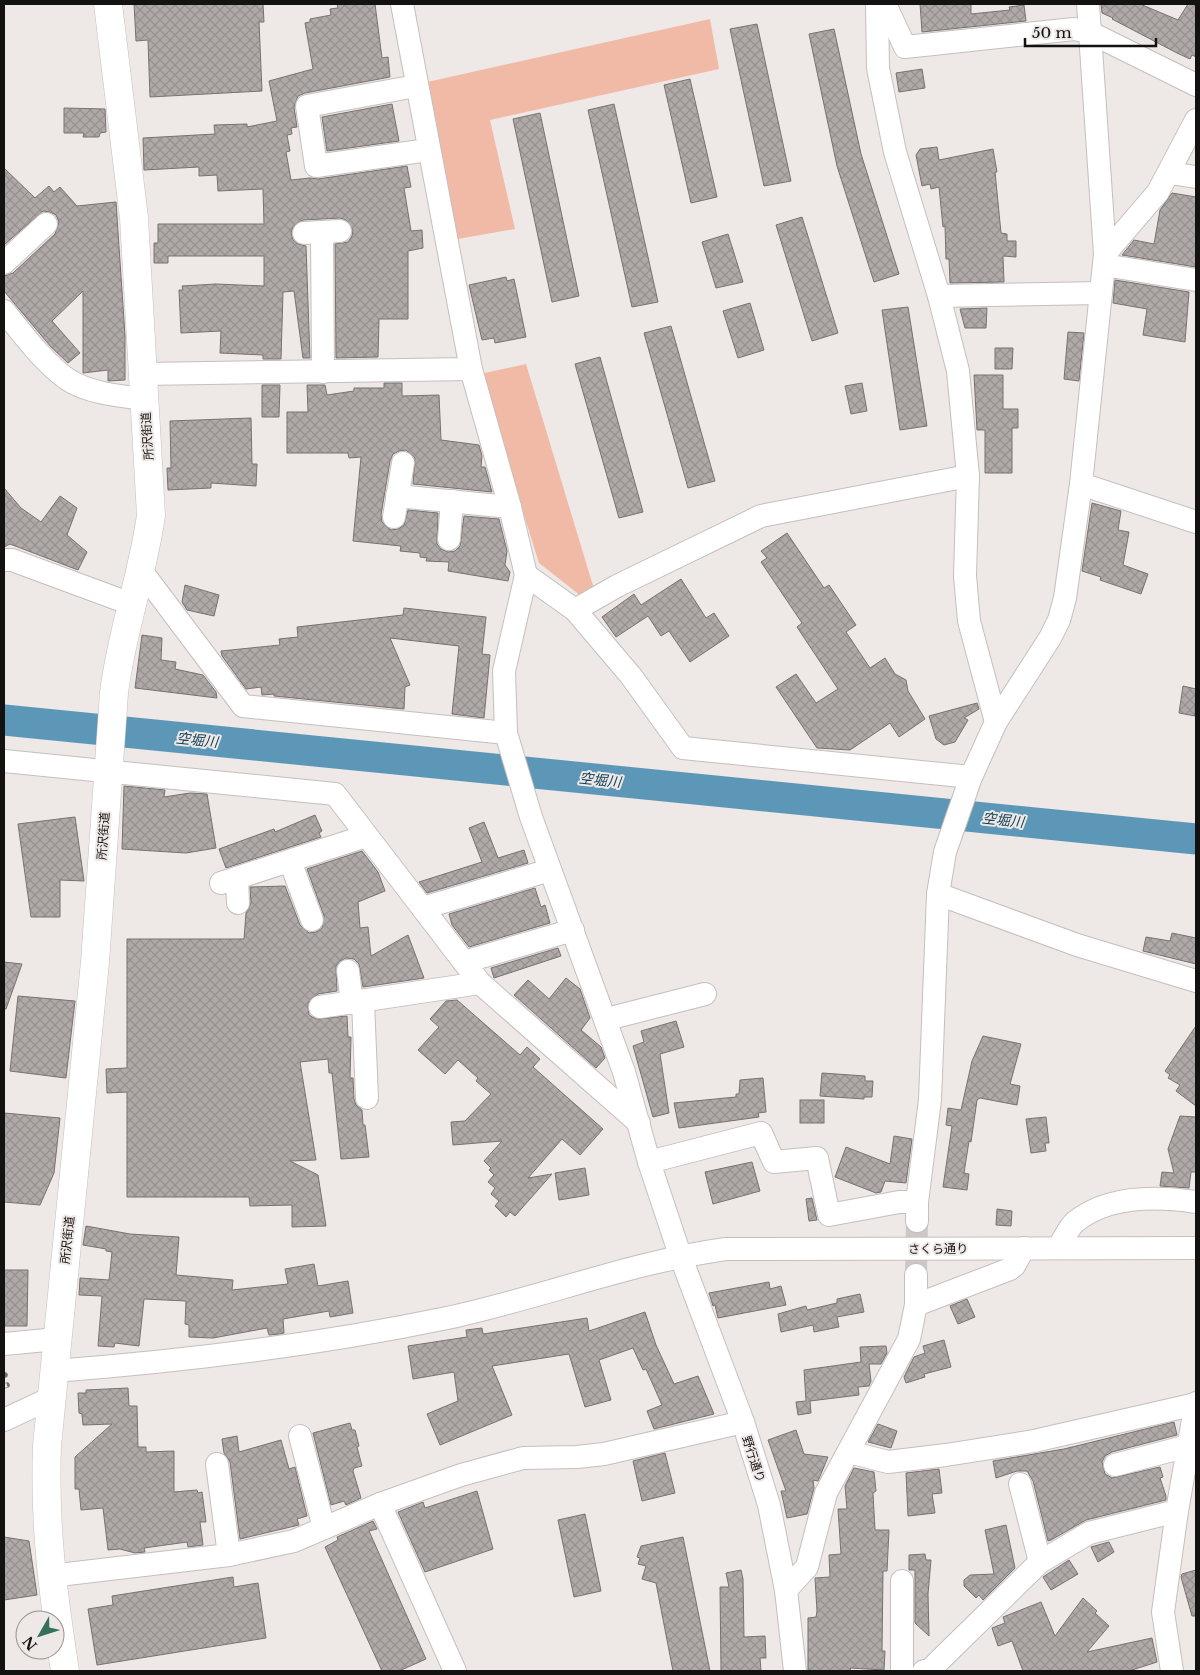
<svg xmlns="http://www.w3.org/2000/svg" width="1200" height="1675" viewBox="0 0 1200 1675" font-family="'Libre Baskerville','Noto Sans JP',serif">
	<defs>
		<pattern id="building-cross-hatch" width="8" height="8" patternUnits="userSpaceOnUse" patternTransform="scale(1.25)"><rect width="8" height="8" fill="#afaaa8"/><path d="M0 0l8 8M0 8l8-8" fill="none" stroke="#969190"/></pattern>
	</defs>
	<rect width="100%" height="100%" fill="#eee8e6"/>
	<!-- park -->
	<g fill="#f0baa6">
		<polygon points="710,19 719,69 490,120 515,229 452,240 423,83"/>
		<polygon points="526,364 594,589 581,596 539,563 480,374"/>
	</g>
	<g fill="none" stroke-linecap="round" stroke-linejoin="round">
		<!-- river -->
		<polyline stroke="#5d97b7" stroke-width="31" points="4,720 1196,839"/>
	</g>
	<!-- building -->
	<g fill="url(#building-cross-hatch)" stroke="#777270">
		<polygon points="134,4 263,4 264,22 259,22 262,91 150,97 148,40 136,41"/>
		<polygon points="337,4 375,4 382,58 388,57 390,77 305,93 298,96 294,107 297,127 291,128 292,134 287,135 290,151 286,152 291,180 310,178 318,179 407,166 411,187 404,188 411,231 422,230 423,248 408,251 408,319 379,319 378,357 336,358 335,244 348,242 352,236 353,230 346,220 340,218 303,220 293,227 291,233 293,240 298,244 306,246 310,358 303,358 294,291 283,292 281,359 263,359 263,355 220,353 221,331 181,333 179,290 183,290 182,286 216,284 264,286 264,256 168,256 168,263 154,263 154,243 158,243 158,224 264,224 263,189 218,191 217,175 199,176 199,167 144,170 143,138 215,134 214,125 247,124 247,127 277,121 269,81 313,69 305,23 310,22 310,19 331,15 330,9 338,8"/>
		<polygon points="920,4 971,4 971,14 1010,10 1009,7 1024,5 1026,21 922,32"/>
		<polygon points="1101,4 1140,4 1178,20 1188,4 1196,4 1196,57 1192,55 1190,59 1177,53 1112,19 1113,18 1102,13"/>
		<polygon points="757,24 791,181 764,186 730,29"/>
		<polygon points="834,29 861,154 899,274 874,282 837,166 809,34"/>
		<polygon points="922,69 925,88 899,92 896,73"/>
		<polygon points="690,79 717,197 691,203 664,85"/>
		<polygon points="392,104 399,141 327,151 322,117"/>
		<polygon points="614,104 658,302 632,307 588,110"/>
		<polygon points="64,108 105,109 106,132 100,133 99,137 83,137 84,133 64,133"/>
		<polygon points="540,113 579,296 552,302 513,119"/>
		<polygon points="937,147 939,160 993,149 997,172 995,172 1001,233 1007,234 1007,241 1016,241 1016,257 1003,256 1004,282 950,283 949,259 946,259 945,226 943,227 939,187 931,189 930,184 922,186 916,155 920,149"/>
		<polygon points="4,168 35,198 49,186 54,192 60,187 77,206 116,202 125,336 125,380 108,381 108,370 83,373 83,291 52,321 80,353 68,363 51,347 4,291 4,276 13,273 55,234 59,222 56,215 50,212 43,211 4,245"/>
		<polygon points="1172,193 1196,197 1196,267 1122,255 1134,240 1154,244 1160,210"/>
		<polygon points="802,217 838,333 812,341 776,225"/>
		<polygon points="728,234 743,282 716,288 702,242"/>
		<polygon points="506,277 507,281 514,279 526,337 495,343 494,338 482,340 469,285"/>
		<polygon points="1115,280 1189,292 1185,342 1143,335 1147,309 1113,303"/>
		<polygon points="750,303 764,350 738,358 723,311"/>
		<polygon points="908,307 927,426 900,430 882,310"/>
		<polygon points="987,308 986,328 965,328 960,309"/>
		<polygon points="671,326 715,481 688,488 644,333"/>
		<polygon points="1068,332 1084,333 1079,381 1064,379"/>
		<polygon points="995,348 1013,348 1012,369 995,369"/>
		<polygon points="600,357 643,512 619,518 575,364"/>
		<polygon points="974,375 1003,375 1003,409 1018,409 1018,428 1012,428 1012,473 985,473 985,430 977,430"/>
		<polygon points="384,383 402,383 402,396 439,395 441,440 479,445 482,456 481,467 485,467 492,492 413,484 415,458 406,450 399,451 393,454 390,461 381,515 382,522 391,530 398,529 404,525 408,510 438,513 437,544 441,549 448,552 455,551 460,546 464,516 499,519 507,551 505,565 510,572 508,581 448,571 449,562 426,561 427,558 420,557 420,553 400,551 401,546 353,541 361,457 349,458 348,453 287,453 287,412 308,412 307,385 325,385 327,395 354,391 354,388 384,388"/>
		<polygon points="862,383 867,411 851,414 845,386"/>
		<polygon points="262,385 280,385 279,417 262,417"/>
		<polygon points="251,418 252,464 257,464 256,486 211,483 211,488 168,490 167,468 171,468 170,421"/>
		<polygon points="4,488 21,508 41,522 60,496 77,508 67,535 87,552 78,570 10,544 4,547"/>
		<polygon points="1092,503 1121,511 1118,530 1129,532 1123,565 1148,574 1141,594 1100,580 1101,577 1082,571"/>
		<polygon points="787,533 824,588 829,585 856,625 846,632 870,668 885,658 895,674 906,680 908,691 925,719 899,737 890,723 850,750 817,748 776,687 796,674 816,703 838,689 797,627 802,623 761,562 767,558 761,551"/>
		<polygon points="681,579 706,618 714,613 729,636 690,662 669,631 661,636 648,616 616,637 602,617 634,594 641,605"/>
		<polygon points="185,585 219,595 214,616 187,610 182,602"/>
		<polygon points="404,608 486,617 482,654 490,655 484,718 452,714 459,646 390,638 410,685 405,687 404,709 274,696 274,694 262,695 261,687 246,689 222,656 221,651 280,645 279,639 298,637 297,627 403,615"/>
		<polygon points="142,635 162,638 161,660 176,662 175,669 203,675 216,692 217,698 135,688"/>
		<polygon points="1183,686 1196,689 1195,716 1179,713"/>
		<polygon points="977,703 979,709 964,718 968,720 955,742 944,745 936,739 929,716"/>
		<polygon points="124,786 165,790 164,797 190,793 207,794 216,848 186,853 122,849"/>
		<polygon points="315,815 322,831 319,833 321,837 226,868 219,849 274,829 275,832"/>
		<polygon points="75,817 84,881 60,880 60,917 31,917 18,824"/>
		<polygon points="484,822 498,858 524,850 528,863 427,893 419,882 482,862 469,828"/>
		<polygon points="362,851 378,872 385,891 358,902 360,928 368,927 371,956 408,935 424,978 363,987 359,964 354,959 346,958 340,961 336,966 337,991 318,994 308,1003 309,1015 316,1019 347,1016 348,1037 351,1037 350,1078 353,1078 354,1099 356,1105 362,1110 363,1125 365,1125 369,1157 341,1159 332,1073 329,1073 328,1059 300,1062 316,1160 290,1161 318,1175 326,1226 292,1227 292,1205 250,1206 249,1197 127,1197 127,1092 107,1093 106,1069 127,1068 127,939 244,939 246,913 251,903 250,887 285,886 300,925 309,933 316,932 322,928 324,916 307,869"/>
		<polygon points="535,888 541,907 545,905 550,923 469,947 452,925 449,914"/>
		<polygon points="1172,933 1196,938 1196,964 1143,951 1146,937 1170,941"/>
		<polygon points="558,948 561,956 494,978 491,968"/>
		<polygon points="4,962 22,964 6,1009 4,1009"/>
		<polygon points="566,978 580,989 590,1018 581,1030 601,1047 605,1058 596,1068 514,995 528,980 549,999"/>
		<polygon points="18,996 75,1001 66,1078 10,1071"/>
		<polygon points="457,1000 520,1055 527,1047 540,1059 533,1067 603,1129 580,1155 562,1139 528,1178 552,1174 515,1216 510,1212 506,1217 495,1206 499,1201 491,1194 495,1188 488,1182 494,1175 489,1170 491,1168 484,1161 502,1141 453,1145 451,1122 465,1121 491,1094 476,1081 478,1078 458,1060 445,1074 418,1050 439,1027 430,1019 446,1001"/>
		<polygon points="676,1021 684,1047 660,1054 669,1113 653,1117 633,1046 644,1042 641,1031"/>
		<polygon points="1196,1026 1196,1106 1176,1091 1180,1085 1168,1078 1170,1075 1165,1071"/>
		<polygon points="983,1036 1021,1044 1010,1084 1020,1086 1017,1105 980,1098 977,1100 971,1142 969,1141 964,1173 969,1174 967,1190 943,1187 952,1126 946,1125 948,1108 961,1110 972,1061"/>
		<polygon points="822,1073 865,1076 865,1081 873,1081 872,1097 864,1097 864,1099 820,1096"/>
		<polygon points="763,1078 766,1112 758,1113 759,1117 679,1128 674,1103 736,1097 736,1094 739,1094 740,1080"/>
		<rect x="800" y="1100" width="24" height="23"/>
		<polygon points="4,1113 60,1118 54,1173 40,1205 4,1202"/>
		<polygon points="1180,1116 1196,1117 1196,1172 1191,1172 1189,1188 1160,1186 1162,1172 1174,1173 1168,1149"/>
		<polygon points="1046,1117 1049,1143 1045,1143 1046,1151 1031,1153 1026,1119"/>
		<polygon points="894,1136 912,1139 906,1183 885,1181 881,1192 876,1193 835,1177 846,1147 890,1164"/>
		<polygon points="752,1162 760,1191 713,1204 705,1172"/>
		<polygon points="585,1168 589,1195 559,1200 555,1173"/>
		<polygon points="812,1198 817,1220 809,1221 806,1199"/>
		<polygon points="997,1209 1012,1211 1011,1226 996,1225"/>
		<polygon points="86,1226 130,1234 179,1237 176,1275 233,1280 232,1290 288,1284 285,1269 314,1264 318,1286 348,1281 353,1313 330,1317 329,1311 283,1319 284,1333 279,1334 269,1335 267,1328 213,1338 189,1337 189,1325 185,1324 186,1301 144,1299 139,1346 115,1343 114,1347 98,1346 102,1296 79,1295 80,1278 109,1280 112,1252 106,1251 106,1249 83,1245"/>
		<polygon points="4,1270 28,1270 27,1326 4,1326"/>
		<polygon points="769,1282 770,1289 781,1286 786,1305 718,1318 715,1305 713,1306 709,1293"/>
		<polygon points="860,1294 864,1312 837,1317 839,1327 814,1332 813,1325 781,1332 778,1314 806,1306 807,1310 837,1303 837,1299"/>
		<polygon points="967,1299 975,1317 958,1324 950,1306"/>
		<polygon points="645,1312 656,1345 674,1384 698,1376 714,1414 654,1429 647,1411 662,1405 646,1369 643,1370 633,1348 599,1360 611,1400 585,1407 569,1354 492,1366 512,1415 440,1445 427,1414 458,1401 454,1372 413,1379 408,1346 467,1337 466,1330 482,1328 483,1334 587,1318 589,1331"/>
		<polygon points="944,1340 951,1367 924,1374 925,1377 906,1383 904,1377 914,1357 925,1353 923,1346"/>
		<polygon points="886,1346 887,1353 881,1364 869,1364 871,1381 869,1386 858,1387 859,1395 810,1401 811,1413 798,1415 796,1402 806,1401 804,1370 861,1362 860,1347"/>
		<polygon points="128,1388 129,1406 137,1406 138,1447 146,1447 146,1452 174,1451 174,1492 197,1490 198,1493 202,1492 206,1522 200,1522 203,1545 188,1547 187,1542 144,1548 145,1552 135,1553 120,1549 108,1550 103,1508 81,1510 79,1489 75,1489 75,1457 112,1424 83,1425 82,1414 79,1413 78,1393 86,1393 86,1390"/>
		<polygon points="1174,1422 1177,1435 1112,1452 1105,1456 1102,1462 1105,1474 1112,1478 1160,1467 1163,1477 1160,1478 1166,1496 1166,1500 1086,1520 1051,1540 1048,1541 1033,1481 1027,1471 1017,1471 996,1478 993,1461 1064,1449"/>
		<polygon points="350,1423 352,1430 355,1430 359,1446 357,1447 362,1466 354,1468 353,1471 361,1498 346,1505 344,1501 331,1505 313,1433"/>
		<polygon points="878,1424 897,1431 891,1448 868,1442"/>
		<polygon points="796,1430 804,1454 828,1457 818,1481 813,1480 814,1488 807,1514 787,1518 781,1491 786,1491 768,1440"/>
		<polygon points="237,1436 239,1452 281,1440 289,1469 295,1467 307,1516 297,1519 299,1525 240,1539 230,1462 224,1453 222,1439"/>
		<polygon points="665,1453 675,1493 642,1501 633,1461"/>
		<polygon points="854,1468 874,1472 876,1491 873,1493 875,1530 889,1530 887,1571 883,1571 882,1651 885,1651 884,1670 850,1668 851,1671 808,1671 808,1618 816,1617 817,1611 815,1578 830,1577 829,1555 841,1554 838,1509 847,1509 845,1486"/>
		<polygon points="939,1469 942,1493 932,1494 935,1513 908,1516 906,1473"/>
		<polygon points="477,1491 493,1549 425,1572 398,1512 423,1502 425,1508"/>
		<polygon points="585,1514 601,1591 574,1597 558,1520"/>
		<polygon points="373,1521 377,1529 369,1531 426,1659 399,1671 382,1671 325,1547 338,1540 337,1537"/>
		<polygon points="1006,1525 1015,1568 983,1600 979,1595 976,1598 964,1586 964,1580 970,1575 994,1574 985,1530"/>
		<polygon points="4,1537 29,1541 37,1595 4,1600"/>
		<polygon points="683,1537 710,1671 673,1671 656,1583 642,1579 646,1566 638,1564 640,1558 637,1557 641,1546"/>
		<polygon points="1109,1542 1114,1552 1098,1562 1091,1547"/>
		<polygon points="925,1554 926,1560 931,1560 928,1594 929,1636 915,1623 915,1570 909,1570 909,1555"/>
		<polygon points="1069,1560 1078,1574 1051,1590 1043,1577"/>
		<polygon points="741,1570 743,1579 744,1637 765,1636 766,1658 760,1658 761,1671 721,1671 720,1587 729,1587 726,1573"/>
		<polygon points="1196,1570 1196,1616 1192,1616 1181,1577 1182,1574"/>
		<polygon points="233,1577 234,1587 258,1583 266,1638 97,1665 88,1609 113,1605 112,1596"/>
		<polygon points="1083,1598 1097,1611 1095,1613 1109,1626 1087,1652 1152,1638 1157,1662 1129,1671 1023,1671 1012,1641 998,1646 992,1628 1005,1623 1003,1617 1041,1602 1055,1636"/>
	</g>
	<g fill="none" stroke-linecap="round" stroke-linejoin="round">
		<!-- minor-tunnel -->
		<polyline stroke="#cdc8c6" stroke-width="22" stroke-dasharray="22 11" stroke-linecap="butt" points="916,1275 917,1221"/>
		<!-- minor casing -->
		<g stroke="#c5bfbd" stroke-width="24">
			<g id="minor">
				<polyline points="402,4 471,369 510,507 526,575 504,671 506,733 531,817 624,1072 649,1162 680,1255 743,1422 769,1505 786,1590 795,1671"/>
				<polyline points="877,4 878,68 895,152 939,296 958,371 968,476 965,576 969,621 996,722"/>
				<polyline points="885,4 905,47 1074,29 1089,32 1196,85"/>
				<polyline points="416,86 307,106 316,166 428,150"/>
				<polyline points="1170,173 1196,177"/>
				<polyline points="322,232 323,372"/>
				<polyline points="304,233 340,231"/>
				<polyline points="1105,254 1158,192 1196,120"/>
				<polyline points="4,263 46,224"/>
				<polyline points="1104,265 1196,280"/>
				<polyline points="939,296 1101,293"/>
				<path d="M4,311C23,334 42,361 67,379C88,393 119,396 144,399"/>
				<polyline points="144,374 471,369"/>
				<polyline points="1081,484 1196,522"/>
				<polyline points="397,496 510,507"/>
				<polyline points="394,517 403,463"/>
				<polyline points="449,539 452,501"/>
				<polyline points="4,560 12,560 131,604"/>
				<polyline points="140,569 243,706 506,733"/>
				<polyline points="526,575 575,610 631,676 683,748 971,777"/>
				<polyline points="575,610 617,586 761,516 968,476"/>
				<polyline points="4,761 335,794 480,983 639,1123"/>
				<polyline points="290,861 312,920"/>
				<polyline points="237,879 238,903"/>
				<polyline points="221,883 366,836"/>
				<polyline points="938,894 1077,945 1196,981"/>
				<polyline points="423,908 550,870"/>
				<polyline points="464,962 573,930"/>
				<polyline points="348,971 352,1003"/>
				<polyline points="363,1002 367,1098"/>
				<polyline points="320,1007 480,983"/>
				<polyline points="607,1019 705,994"/>
				<polyline points="649,1162 761,1133 774,1162 817,1158 829,1215 899,1202 917,1202"/>
				<polyline points="917,1221 917,1202 930,1100 938,894 945,852 971,777 996,722 1050,638 1059,620 1065,598 1081,484 1105,254 1088,4"/>
				<path d="M1058,1248C1063,1241 1068,1228 1075,1222C1108,1195 1156,1196 1196,1202"/>
				<polyline points="916,1305 1010,1269 1014,1266 1024,1248"/>
				<polyline points="4,1344 57,1339"/>
				<path d="M54,1371C187,1361 317,1345 447,1318C541,1298 631,1262 726,1249L1196,1248"/>
				<polyline points="4,1420 51,1398"/>
				<polyline points="300,1436 324,1528"/>
				<polyline points="849,1452 888,1462 946,1455 1034,1441 1196,1404"/>
				<polyline points="217,1464 229,1555"/>
				<polyline points="1115,1465 1188,1446"/>
				<polyline points="1020,1484 1040,1562"/>
				<polyline points="380,1504 455,1671"/>
				<polyline points="50,1576 229,1555 294,1541 380,1504 461,1475 523,1458 577,1457 604,1454 743,1422"/>
				<polyline points="902,1581 902,1671"/>
				<polyline points="786,1590 807,1567 826,1493 909,1339 916,1305 916,1275"/>
				<polyline points="924,1671 930,1670 943,1657 1040,1562 1089,1533 1177,1511"/>
				<polyline points="1172,1671 1163,1612 1177,1511 1196,1403"/>
			</g>
		</g>
		<!-- major casing -->
		<g stroke="#c5bfbd" stroke-width="29">
			<path id="major" d="M65,1671C53,1593 44,1526 47,1446L95,962L114,693C121,633 143,575 151,515L134,218L108,4"/>
		</g>
		<!-- minor -->
		<use href="#minor" stroke="#fff" stroke-width="22"/>
		<!-- major -->
		<use href="#major" stroke="#fff" stroke-width="28"/>
		<!-- rail casing -->
		<g stroke="#767271" stroke-width="5.5">
			<g id="rail">
				<polyline points="4,1375 5,1375"/>
				<polyline points="4,1386 7,1385"/>
			</g>
		</g>
		<!-- rail -->
		<use href="#rail" stroke="#eee8e6" stroke-width="4" stroke-dasharray="11" stroke-linecap="butt"/>
	</g>
	<g text-anchor="middle" dominant-baseline="central" stroke-width="4" stroke-linejoin="round" paint-order="stroke">
		<!-- street labels -->
		<g font-size="12" fill="#141211" stroke="#eee8e6">
			<text transform="translate(147 436) rotate(-94)">所沢街道</text>
			<text transform="translate(103 836) rotate(-86)">所沢街道</text>
			<text transform="translate(67 1240) rotate(-84)">所沢街道</text>
			<text x="938" y="1248">さくら通り</text>
			<text transform="translate(754 1459) rotate(72)">野行通り</text>
		</g>
		<!-- water labels -->
		<g font-size="14" font-style="italic" fill="#114158" stroke="#eee8e6">
			<text transform="translate(197 740) rotate(6)">空堀川</text>
			<text transform="translate(600 780) rotate(6)">空堀川</text>
			<text transform="translate(1003 820) rotate(6)">空堀川</text>
		</g>
	</g>
	<!-- border -->
	<rect width="1200" height="1675" fill="none" stroke="#141211" stroke-width="10"/>
	<!-- north arrow -->
	<g transform="translate(40 1635) rotate(231)"><circle r="24" fill="#eee8e6" stroke="#979291"/>
	<path d="M0-4L9 19L0 12L-9 19Z" fill="#33715d"/>
	<text y="-8" font-size="14" font-weight="bold" text-anchor="middle" fill="#141211">N</text>
	</g>
	<!-- scale -->
	<path d="M1025 38v8h131v-8" fill="none" stroke="#141211" stroke-width="2.5"/>
	<text x="1032" y="38" font-size="15" fill="#141211" stroke="#eee8e6" stroke-width="4" paint-order="stroke">50 m</text>
</svg>
